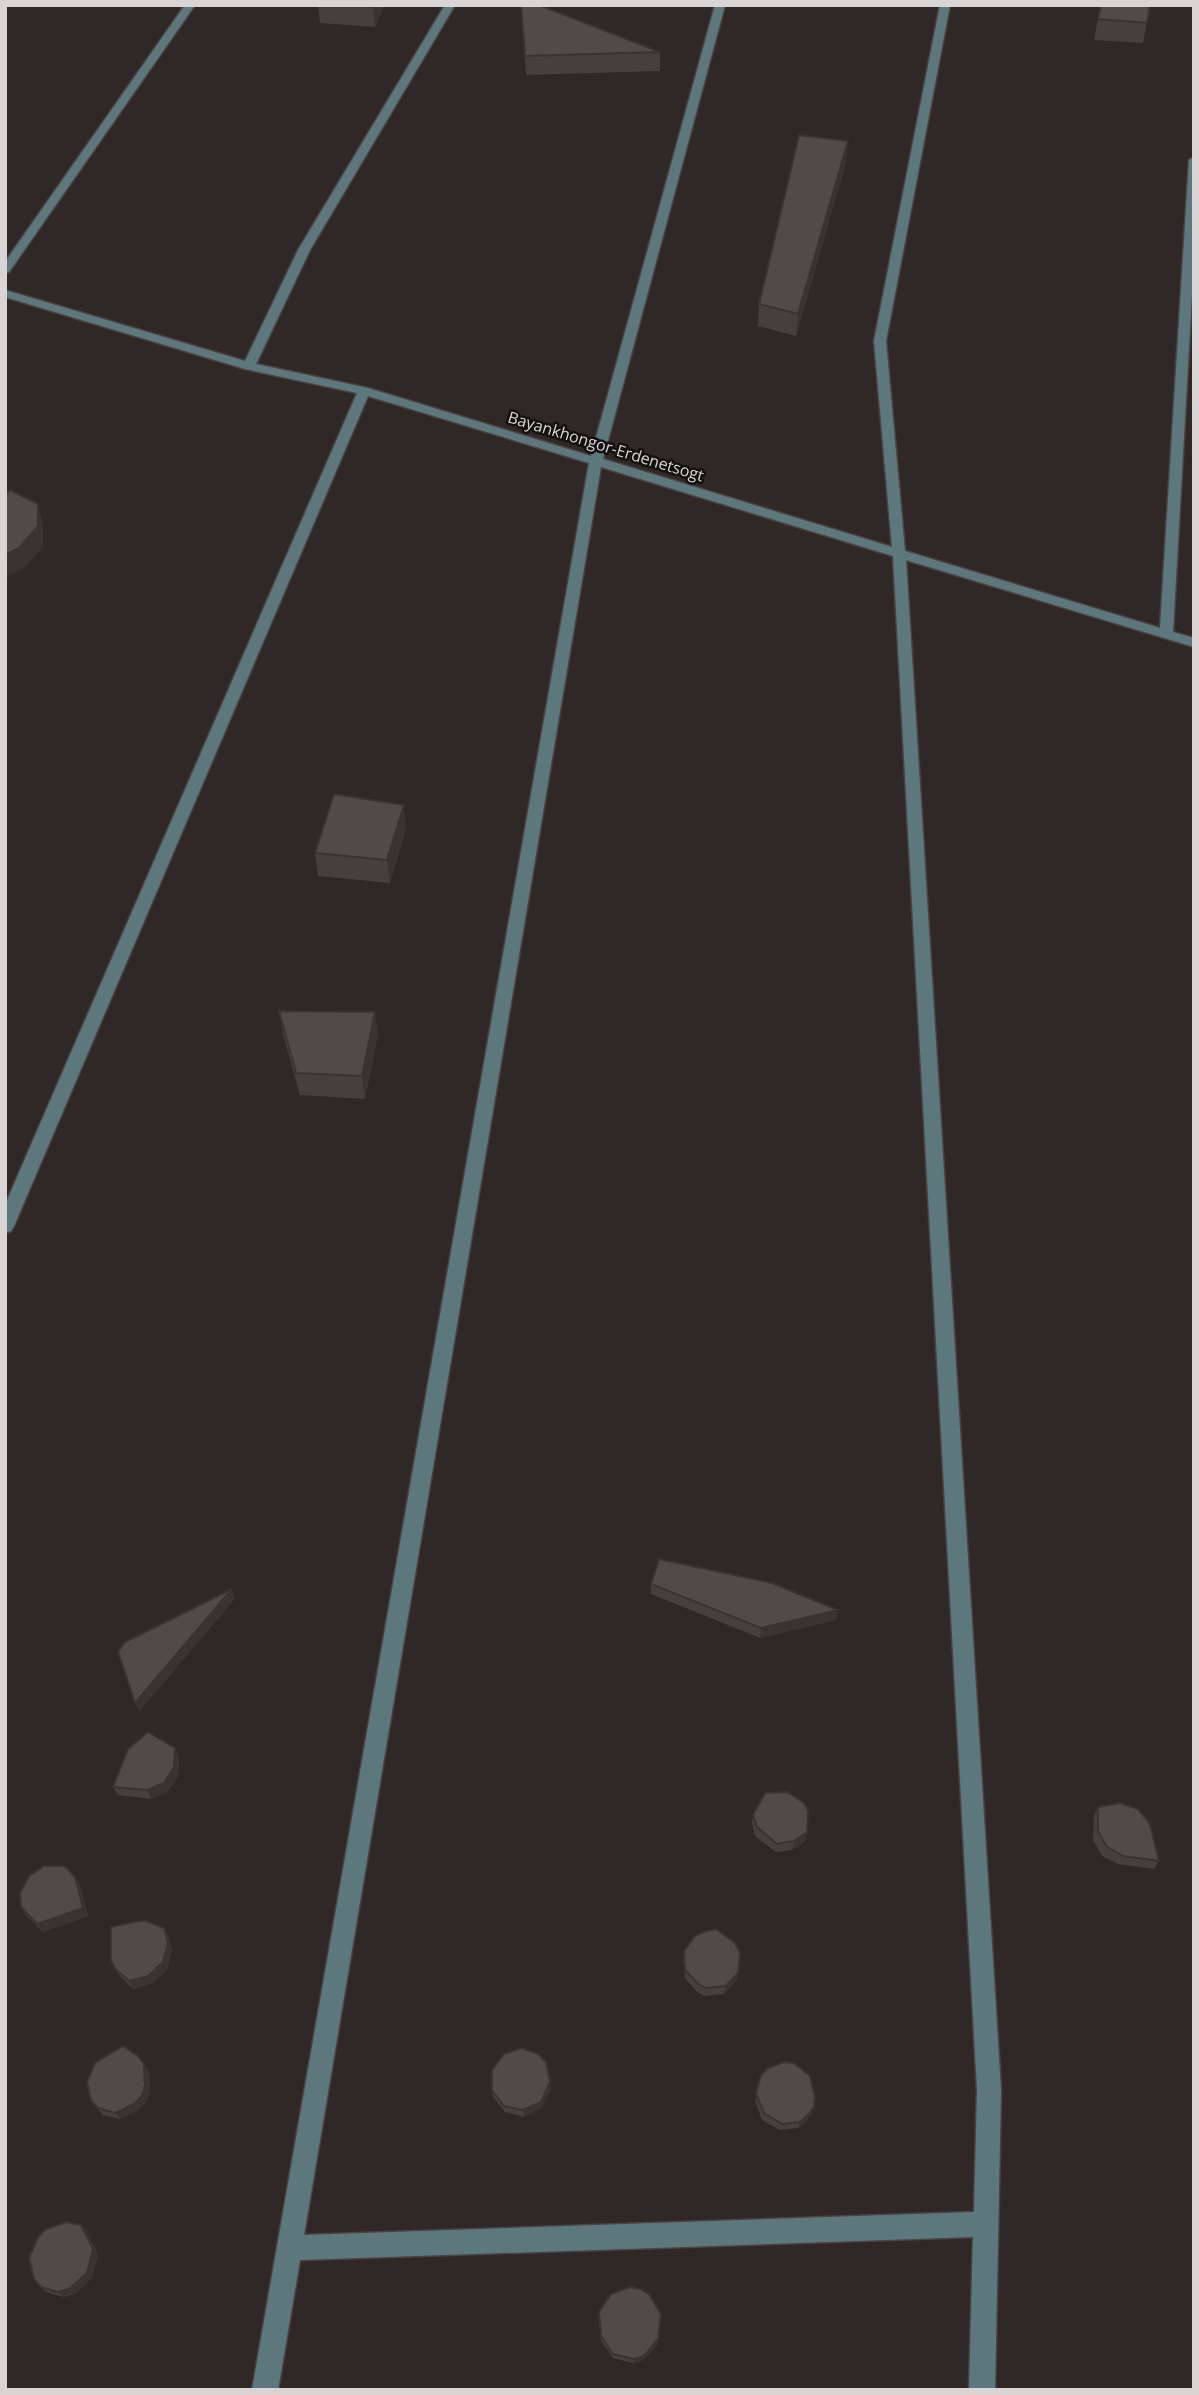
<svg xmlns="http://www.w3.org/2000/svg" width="1199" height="2395" viewBox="0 0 1199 2395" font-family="'Open Sans',sans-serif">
	<rect width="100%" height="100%" fill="#302727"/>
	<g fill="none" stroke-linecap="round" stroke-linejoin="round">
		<!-- minor casing -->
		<g stroke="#4b4343" stroke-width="3">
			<g id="minor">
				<polygon points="185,5 195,5 9,272 5,273 5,262"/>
				<path d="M445,5H455L310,250L256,364L368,388L591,456L715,5H725L603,459L892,547L874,341L940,5H950L886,341L905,551L1160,628L1189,160L1194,157V258L1173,632L1194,638V647L906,560L1001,2090L995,2390H969L973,2237L300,2260L278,2390H252L589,463L368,396L14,1226L11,1231L5,1233V1205L357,393L245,369L5,297V290L245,361L298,250ZM601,467L893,556L977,2090L974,2212L304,2235Z"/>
			</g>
		</g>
		<!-- minor -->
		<use href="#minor" fill="#5c787d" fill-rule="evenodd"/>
	</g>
	<!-- wall -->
	<g fill="#473f3f">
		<polygon points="318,5 385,5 375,27 320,23"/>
		<polygon points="521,5 660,52 660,71 526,75"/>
		<polygon points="1150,5 1143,43 1094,40 1098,19"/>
		<polygon points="846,162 796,336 758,326 759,304"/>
		<polygon points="406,829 390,883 318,876 315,853"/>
		<polygon points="279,1011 378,1034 365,1099 300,1095 283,1034"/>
		<polygon points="651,1584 838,1610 836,1620 760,1638 651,1594"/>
		<polygon points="179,1757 178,1776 167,1792 151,1799 118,1795 113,1787"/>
		<polygon points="1098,1807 1159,1861 1154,1869 1118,1864 1102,1856 1093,1840 1094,1816"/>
		<polygon points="753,1815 807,1832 805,1841 792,1850 776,1852 755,1836 752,1823"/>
		<polygon points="80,1885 88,1916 43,1932 26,1915 21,1907"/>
		<polygon points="164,1928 168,1936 172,1950 167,1970 153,1983 133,1989 120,1976 115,1969"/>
		<polygon points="684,1951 737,1980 724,1994 705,1996 697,1992 685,1978 683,1959"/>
		<polygon points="149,2071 150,2091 146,2102 138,2110 120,2119 103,2115 91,2101"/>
		<polygon points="761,2075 812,2113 805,2123 798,2128 780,2130 762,2120 755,2101"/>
		<polygon points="551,2089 541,2108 524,2117 505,2112 493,2097 492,2090"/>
		<polygon points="81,2225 86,2230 98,2255 92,2278 75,2294 64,2297 46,2292 41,2287"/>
		<polygon points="599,2312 658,2344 644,2360 633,2363 613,2358 601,2341"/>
	</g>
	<!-- shaded-wall -->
	<g fill="#393333">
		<polygon points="374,5 385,5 375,27 373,7"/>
		<polygon points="848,141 846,162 796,336 798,314"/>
		<polygon points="38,504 43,524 43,547 24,568 5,578 5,555"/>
		<polygon points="404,805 406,829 390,883 387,860"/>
		<polygon points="375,1012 378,1034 365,1099 362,1076"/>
		<polygon points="232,1589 235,1599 139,1712 135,1703"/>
		<polygon points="838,1610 836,1620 760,1638 761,1628"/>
		<polygon points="175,1748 179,1757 178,1776 167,1792 151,1799 147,1790"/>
		<polygon points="807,1832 805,1841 792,1850 794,1841"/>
		<polygon points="75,1877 80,1885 88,1916 43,1932 37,1924"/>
		<polygon points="164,1928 168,1936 172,1950 167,1970 153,1983 133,1989 129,1981"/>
		<polygon points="738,1973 737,1980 724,1994 726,1986"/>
		<polygon points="144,2064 149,2071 150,2091 146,2102 138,2110 120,2119 115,2113"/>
		<polygon points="550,2082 551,2089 541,2108 524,2117 523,2110"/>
		<polygon points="814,2107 812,2113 805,2123 798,2128 800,2122"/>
		<polygon points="81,2225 86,2230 98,2255 92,2278 75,2294 64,2297 58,2292"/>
		<polygon points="658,2339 658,2344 644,2360 633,2363 634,2359"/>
	</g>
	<!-- building -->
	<g fill="#524949" stroke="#393333" stroke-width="2">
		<polygon points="348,5 374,5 373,7"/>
		<polygon points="521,5 539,5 660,52 525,56"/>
		<polygon points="1101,5 1150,5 1147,23 1098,19"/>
		<polygon points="799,135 848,141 798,314 759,304"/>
		<polygon points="10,490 38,504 38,526 19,548 5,555 5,495"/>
		<polygon points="334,794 404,805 387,860 315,853"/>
		<polygon points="279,1011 375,1012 362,1076 296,1073"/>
		<polygon points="659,1559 772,1583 838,1610 761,1628 651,1584"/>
		<polygon points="232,1589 135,1703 118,1652 125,1642"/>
		<polygon points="148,1732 175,1748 174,1767 164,1783 147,1790 113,1787 128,1749"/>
		<polygon points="788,1792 804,1803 808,1811 807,1832 794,1841 777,1844 757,1827 753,1815 765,1793"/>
		<polygon points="1120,1803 1138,1809 1150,1824 1159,1861 1123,1856 1107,1847 1098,1831 1098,1807"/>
		<polygon points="44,1866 65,1866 75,1877 83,1908 37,1924 21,1907 20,1893 29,1876"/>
		<polygon points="144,1920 164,1928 168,1943 163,1962 148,1976 129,1981 115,1969 111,1960 111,1927"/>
		<polygon points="716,1929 735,1943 740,1953 738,1973 726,1986 706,1988 698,1984 685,1970 684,1951 695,1936 703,1932"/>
		<polygon points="123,2046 138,2056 144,2064 145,2085 142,2096 134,2104 115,2113 98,2108 91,2101 87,2082 95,2063"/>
		<polygon points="522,2048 538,2054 546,2062 550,2082 541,2102 523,2110 504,2106 492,2090 492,2070 504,2054"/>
		<polygon points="784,2062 794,2063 810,2076 815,2097 814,2107 807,2116 800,2122 782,2124 764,2113 756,2094 761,2075 768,2068"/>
		<polygon points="66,2222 81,2225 93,2249 87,2273 69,2289 58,2292 41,2287 34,2279 29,2258 38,2237 46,2229"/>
		<polygon points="630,2287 640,2289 649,2294 661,2314 658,2339 644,2356 634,2359 613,2354 601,2336 599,2312 611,2294"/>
	</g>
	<g text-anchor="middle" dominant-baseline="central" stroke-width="5" stroke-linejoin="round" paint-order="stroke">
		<!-- far-street labels -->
		<g font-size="16" fill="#dad4d4" stroke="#151111">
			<text transform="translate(606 446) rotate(17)">Bayankhongor-Erdenetsogt</text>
		</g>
	</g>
	<!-- border -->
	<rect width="1199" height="2395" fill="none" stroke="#dad4d4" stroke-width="14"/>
</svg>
